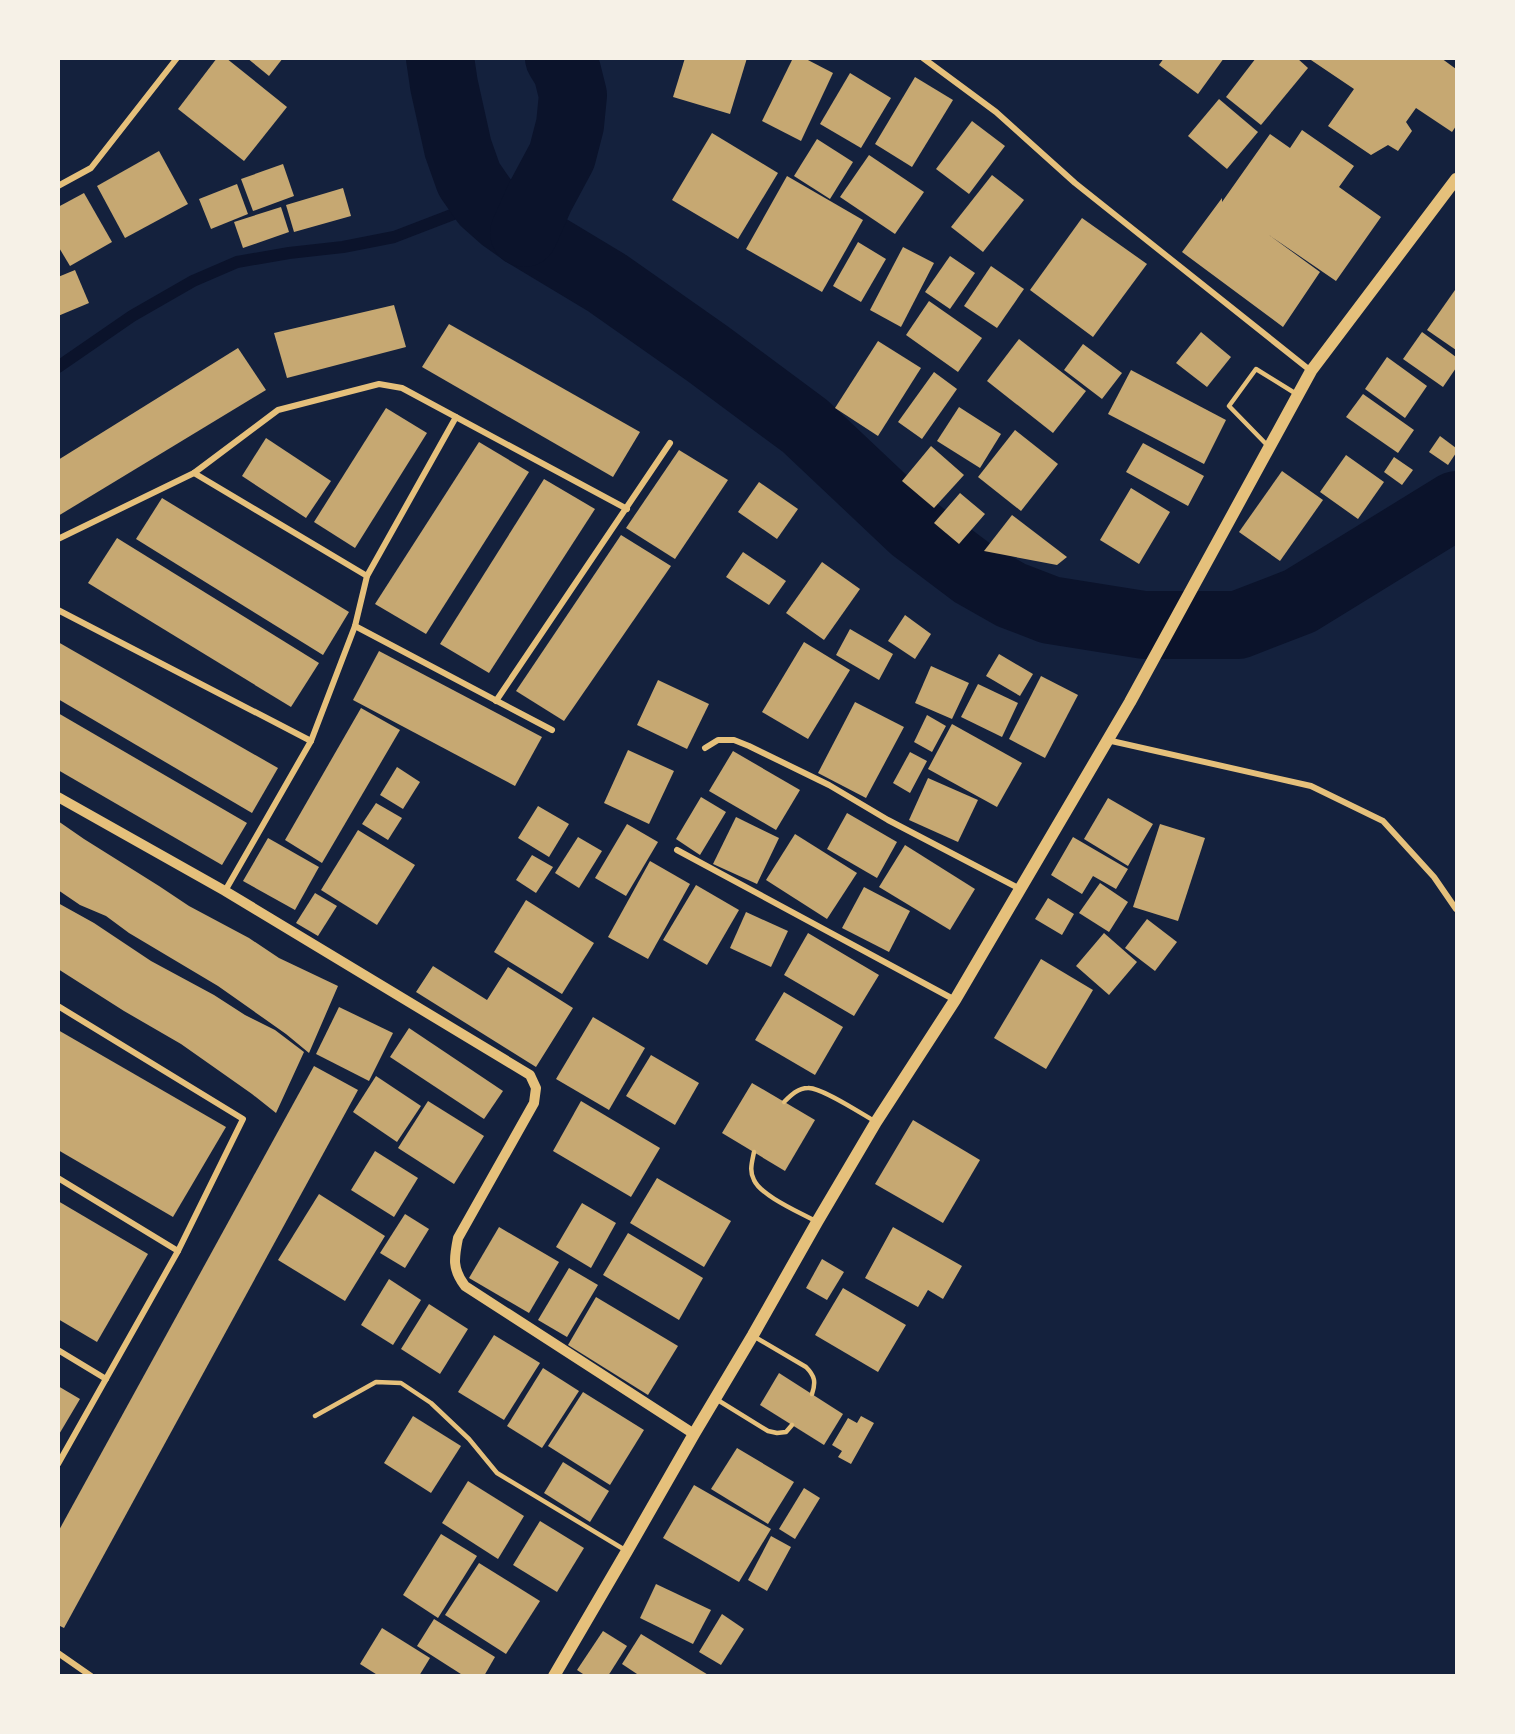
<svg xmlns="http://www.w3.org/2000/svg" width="1515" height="1734" viewBox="0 0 1515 1734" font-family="'Source Sans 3',sans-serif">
	<rect width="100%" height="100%" fill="#14213d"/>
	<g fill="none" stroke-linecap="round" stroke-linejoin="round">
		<!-- stream -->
		<polyline stroke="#0b132b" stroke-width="12" points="58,367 132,316 193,281 237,262 289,253 343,247 394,237 485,202"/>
		<!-- river -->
		<g stroke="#0b132b" stroke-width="68">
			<polyline points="440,58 444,85 458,148 469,179 485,202 503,218 524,233 607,283 708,354 805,426 913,528 974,574 1011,595 1050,610 1144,625 1238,625 1300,601 1456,505"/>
			<polyline points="524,233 540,197 562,156 570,125 573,95 567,71 559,58"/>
		</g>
	</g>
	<!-- building -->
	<g fill="#c6a872">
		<polygon points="217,58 226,58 287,107 244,161 178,109"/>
		<polygon points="247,58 283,58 269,76"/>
		<polygon points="685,58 747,58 730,114 673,97"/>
		<polygon points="793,58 804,58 833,73 801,141 762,121"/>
		<polygon points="1164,58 1224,58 1198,94 1159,65"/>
		<polygon points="1256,58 1297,58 1308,68 1261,125 1226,97"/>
		<polygon points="1308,58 1441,58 1456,69 1456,126 1452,132 1416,108 1406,122 1412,131 1398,151 1388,145 1371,155 1328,126 1354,89"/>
		<polygon points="850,73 891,98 861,148 820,124"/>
		<polygon points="915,77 953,100 912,167 875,144"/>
		<polygon points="1219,99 1258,132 1227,169 1188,136"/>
		<polygon points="972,121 1005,146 969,194 936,169"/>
		<polygon points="1302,130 1354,166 1339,187 1381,217 1336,281 1269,235 1320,272 1283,327 1182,252 1222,198 1222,202 1270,134 1290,148"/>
		<polygon points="712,133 778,173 738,239 672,200"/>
		<polygon points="817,139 853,162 830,199 794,176"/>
		<polygon points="159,151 188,204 125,238 97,186"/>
		<polygon points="869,155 924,192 895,234 840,197"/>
		<polygon points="283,164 294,196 253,211 241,179"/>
		<polygon points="992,175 1024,200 983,252 951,227"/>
		<polygon points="787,176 863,220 822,292 746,249"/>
		<polygon points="237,184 248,214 211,229 199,199"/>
		<polygon points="343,188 351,216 294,232 286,205"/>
		<polygon points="84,193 112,242 70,266 58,246 58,207"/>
		<polygon points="281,207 289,232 243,248 234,222"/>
		<polygon points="1082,218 1147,264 1093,337 1030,290"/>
		<polygon points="858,242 886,259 861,302 833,286"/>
		<polygon points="903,247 934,263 901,327 870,310"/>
		<polygon points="950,256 975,273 950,309 925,292"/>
		<polygon points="991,266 1024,289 997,328 964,306"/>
		<polygon points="75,270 89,303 58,316 58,277"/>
		<polygon points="1455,290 1456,291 1456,350 1427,330"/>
		<polygon points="929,301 982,338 958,372 906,335"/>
		<polygon points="394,305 406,347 287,378 274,333"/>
		<polygon points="449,324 640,432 613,477 422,367"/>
		<polygon points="1201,332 1231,357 1207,387 1176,363"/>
		<polygon points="1422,332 1456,357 1456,368 1443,387 1403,359"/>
		<polygon points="1019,339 1086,391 1053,433 987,381"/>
		<polygon points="878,341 921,368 878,436 835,408"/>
		<polygon points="1083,344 1122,373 1102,399 1064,370"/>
		<polygon points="238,348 266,390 58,516 58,460"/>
		<polygon points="1387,357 1427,386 1405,418 1365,389"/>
		<polygon points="1131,370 1226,420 1204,464 1108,414"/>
		<polygon points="934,372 957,389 922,439 898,422"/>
		<polygon points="1363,394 1414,430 1398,453 1346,417"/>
		<polygon points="959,407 1001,434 980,468 937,441"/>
		<polygon points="386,408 427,433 355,548 314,522"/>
		<polygon points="1015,430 1058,464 1021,511 978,477"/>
		<polygon points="1440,436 1456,448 1456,453 1448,465 1429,452"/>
		<polygon points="266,438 331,481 306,518 242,476"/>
		<polygon points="479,442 529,472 426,634 375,604"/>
		<polygon points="1143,443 1204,476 1188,506 1126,472"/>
		<polygon points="931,446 964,475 934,508 902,481"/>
		<polygon points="679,450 728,480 675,559 626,528"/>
		<polygon points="1346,455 1384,482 1358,519 1320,492"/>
		<polygon points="1394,457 1413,470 1402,485 1384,472"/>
		<polygon points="1282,471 1323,500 1280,561 1239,532"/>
		<polygon points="544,479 595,509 489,673 440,644"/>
		<polygon points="759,482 798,509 777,539 738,512"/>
		<polygon points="1131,488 1170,512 1139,564 1100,540"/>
		<polygon points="960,493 985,514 959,544 934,523"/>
		<polygon points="162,498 349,612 323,655 136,539"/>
		<polygon points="1012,515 1067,557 1057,565 984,551"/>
		<polygon points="621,535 671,566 564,721 516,691"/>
		<polygon points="117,538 319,663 291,707 88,583"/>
		<polygon points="743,552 786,581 769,605 726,577"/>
		<polygon points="822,562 860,589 824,640 786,613"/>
		<polygon points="905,615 931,634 915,659 888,641"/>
		<polygon points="850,629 893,654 879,680 836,655"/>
		<polygon points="58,642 278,768 252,813 58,699"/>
		<polygon points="804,642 850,670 808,739 762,712"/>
		<polygon points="379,651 542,737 515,786 353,700"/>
		<polygon points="999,654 1033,674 1020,696 986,676"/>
		<polygon points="931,666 969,683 952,719 915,703"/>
		<polygon points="1041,676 1078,695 1045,758 1009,739"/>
		<polygon points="658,680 709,704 687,749 637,725"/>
		<polygon points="978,684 1018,703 1002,737 961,717"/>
		<polygon points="855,702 904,727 866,798 818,773"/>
		<polygon points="361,708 400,730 322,863 285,840"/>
		<polygon points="58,713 247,823 222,865 58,770"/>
		<polygon points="927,715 946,726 932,752 914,742"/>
		<polygon points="952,724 1022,763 997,807 928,769"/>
		<polygon points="628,750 674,771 649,824 604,803"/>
		<polygon points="733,751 800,790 776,830 709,791"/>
		<polygon points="910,752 927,761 910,793 893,783"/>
		<polygon points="397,767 420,782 403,809 380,795"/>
		<polygon points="928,778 978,800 958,842 909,820"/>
		<polygon points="701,797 726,812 700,855 676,839"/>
		<polygon points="1108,798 1153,824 1128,866 1084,839"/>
		<polygon points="376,803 402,818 388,840 362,824"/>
		<polygon points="538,806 569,824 549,857 518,838"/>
		<polygon points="847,813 897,842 877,878 827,849"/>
		<polygon points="736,817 779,838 757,884 713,864"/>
		<polygon points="58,821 84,839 159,886 189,906 249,938 279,958 338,986 309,1053 286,1034 218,986 129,933 106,916 80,905 58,890"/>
		<polygon points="627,824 658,842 626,896 595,878"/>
		<polygon points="1160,824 1205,838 1178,921 1133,907"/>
		<polygon points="358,830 415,865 377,925 321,890"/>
		<polygon points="795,834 857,873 827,919 766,880"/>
		<polygon points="578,837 602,851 579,888 555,873"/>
		<polygon points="1073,837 1128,869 1116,889 1093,876 1082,894 1051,875"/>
		<polygon points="268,838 319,867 295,910 243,881"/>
		<polygon points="905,845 975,889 950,930 879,887"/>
		<polygon points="532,855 553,867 536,893 516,880"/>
		<polygon points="650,861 690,884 648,959 608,937"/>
		<polygon points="1100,883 1128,902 1109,932 1079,913"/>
		<polygon points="696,885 739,910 707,965 663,940"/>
		<polygon points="864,887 910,911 889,952 842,928"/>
		<polygon points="315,893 337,906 318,936 296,923"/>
		<polygon points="1048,898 1074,914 1062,935 1035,919"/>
		<polygon points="526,900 594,943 562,994 494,952"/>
		<polygon points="58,903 94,923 151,961 214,995 245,1015 275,1030 304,1052 276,1113 252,1094 181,1044 124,1011 58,969"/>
		<polygon points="746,912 788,931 771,967 730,948"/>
		<polygon points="1147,919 1177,942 1155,971 1125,948"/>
		<polygon points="808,933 879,975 854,1016 784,975"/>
		<polygon points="1104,933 1137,962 1109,995 1076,966"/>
		<polygon points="1041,959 1093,990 1046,1069 994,1038"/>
		<polygon points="433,966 487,1000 508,967 573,1008 536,1067 416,992"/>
		<polygon points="784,992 843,1027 815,1075 755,1040"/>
		<polygon points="339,1007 393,1033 369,1081 316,1054"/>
		<polygon points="593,1017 645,1048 609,1110 556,1079"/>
		<polygon points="409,1028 503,1091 484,1119 390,1057"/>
		<polygon points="58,1030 226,1127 173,1217 58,1150"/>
		<polygon points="651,1055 699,1083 675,1125 626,1096"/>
		<polygon points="314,1066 358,1090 64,1628 58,1625 58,1532"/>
		<polygon points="376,1076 421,1106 397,1142 353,1112"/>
		<polygon points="752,1083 815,1120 785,1171 722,1133"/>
		<polygon points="428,1101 484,1136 454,1184 398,1148"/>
		<polygon points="581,1101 660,1148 631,1197 553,1151"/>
		<polygon points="913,1120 980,1160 943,1223 875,1184"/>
		<polygon points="375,1151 418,1178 394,1217 351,1190"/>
		<polygon points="657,1178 731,1221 704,1267 630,1223"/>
		<polygon points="319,1194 385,1236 345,1301 278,1260"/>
		<polygon points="58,1201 148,1254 97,1342 58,1319"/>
		<polygon points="582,1203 616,1223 591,1268 556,1247"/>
		<polygon points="405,1214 429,1229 405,1268 380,1253"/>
		<polygon points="499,1227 559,1262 529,1313 469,1278"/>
		<polygon points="893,1227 962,1266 943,1299 928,1290 918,1307 865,1278"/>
		<polygon points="628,1233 703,1278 679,1320 603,1275"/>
		<polygon points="822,1259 844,1272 827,1300 806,1288"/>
		<polygon points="569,1268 598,1285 567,1337 538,1320"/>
		<polygon points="389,1279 421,1300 393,1345 361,1325"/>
		<polygon points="843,1288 906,1325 878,1372 815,1335"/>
		<polygon points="596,1297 678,1346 648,1395 568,1345"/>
		<polygon points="429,1304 468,1329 440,1374 401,1349"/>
		<polygon points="494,1335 540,1363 504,1420 458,1392"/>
		<polygon points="543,1368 579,1391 542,1448 507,1426"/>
		<polygon points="779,1373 843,1414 824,1445 760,1405"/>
		<polygon points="58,1386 80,1399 58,1436"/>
		<polygon points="583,1392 644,1430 610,1485 548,1446"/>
		<polygon points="413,1416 461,1446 431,1493 384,1463"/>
		<polygon points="861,1416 874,1423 851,1464 838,1457 842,1451 832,1445 848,1418 857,1423"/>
		<polygon points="737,1448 794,1482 768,1524 711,1489"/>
		<polygon points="563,1462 609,1491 590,1522 544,1493"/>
		<polygon points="468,1481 524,1516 498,1559 442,1523"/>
		<polygon points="694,1485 771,1529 739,1582 663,1538"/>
		<polygon points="804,1488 820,1498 795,1539 779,1529"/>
		<polygon points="540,1521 584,1548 557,1592 513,1565"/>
		<polygon points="441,1534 477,1556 438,1618 403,1595"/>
		<polygon points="771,1536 791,1547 767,1591 748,1580"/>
		<polygon points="479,1563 540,1601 506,1654 445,1615"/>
		<polygon points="656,1584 711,1610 693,1644 640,1618"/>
		<polygon points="722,1614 744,1629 721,1665 699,1652"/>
		<polygon points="434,1619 495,1657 484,1676 464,1676 417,1646"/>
		<polygon points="382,1628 430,1658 419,1676 379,1676 360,1664"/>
		<polygon points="603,1631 627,1646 608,1676 586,1676 577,1670"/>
		<polygon points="641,1634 710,1676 640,1676 622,1664"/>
	</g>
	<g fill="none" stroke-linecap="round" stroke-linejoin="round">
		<!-- service -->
		<g stroke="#e5c07b" stroke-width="4.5">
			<polyline points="1268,446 1229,406 1256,369 1298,395"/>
			<path d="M784,1102C791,1095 798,1088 808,1088C821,1087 862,1114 876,1122"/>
			<path d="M754,1152C752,1162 749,1171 754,1180C761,1196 801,1213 817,1222"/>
			<path d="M755,1337L806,1367C815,1376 816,1382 812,1394"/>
			<polyline points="716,1399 768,1431 777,1433 786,1432 792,1425"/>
			<polyline points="315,1416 376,1382 401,1383 431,1403 469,1439 497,1473 625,1550"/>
		</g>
		<!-- minor -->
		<g stroke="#e5c07b" stroke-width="6">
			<polyline points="923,58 996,112 1075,183 1311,371"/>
			<polyline points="58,186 91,168 177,58"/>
			<polyline points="194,473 367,576"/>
			<polyline points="58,539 194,473 278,410 379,384 402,388 627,509"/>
			<polyline points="58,610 311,741"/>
			<polyline points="355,626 552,730"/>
			<polyline points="496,701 670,443"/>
			<polyline points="1107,740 1311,786 1383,821 1434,877 1456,909"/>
			<polyline points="705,748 718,740 734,740 749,746 829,785 888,820 1020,889"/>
			<polyline points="677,850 955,1000"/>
			<polyline points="225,891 311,741 355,626 367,576 456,417"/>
			<polyline points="58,1006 243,1119 178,1251 58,1464"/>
			<polyline points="58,1178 178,1251"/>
			<polyline points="58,1350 106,1379"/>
			<polyline points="58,1653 91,1676"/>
		</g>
		<!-- tertiary -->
		<path stroke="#e5c07b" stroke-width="10" d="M58,797L225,891L530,1075L536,1088L534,1103L458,1238C454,1258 452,1269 465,1286L694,1434"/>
		<!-- secondary -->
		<polyline stroke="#e5c07b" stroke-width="12" points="554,1676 627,1551 694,1434 753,1335 817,1222 876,1122 955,1000 1130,702 1311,371 1456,179"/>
	</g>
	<!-- border -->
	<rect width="1515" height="1734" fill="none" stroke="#f6f1e7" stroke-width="120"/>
</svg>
